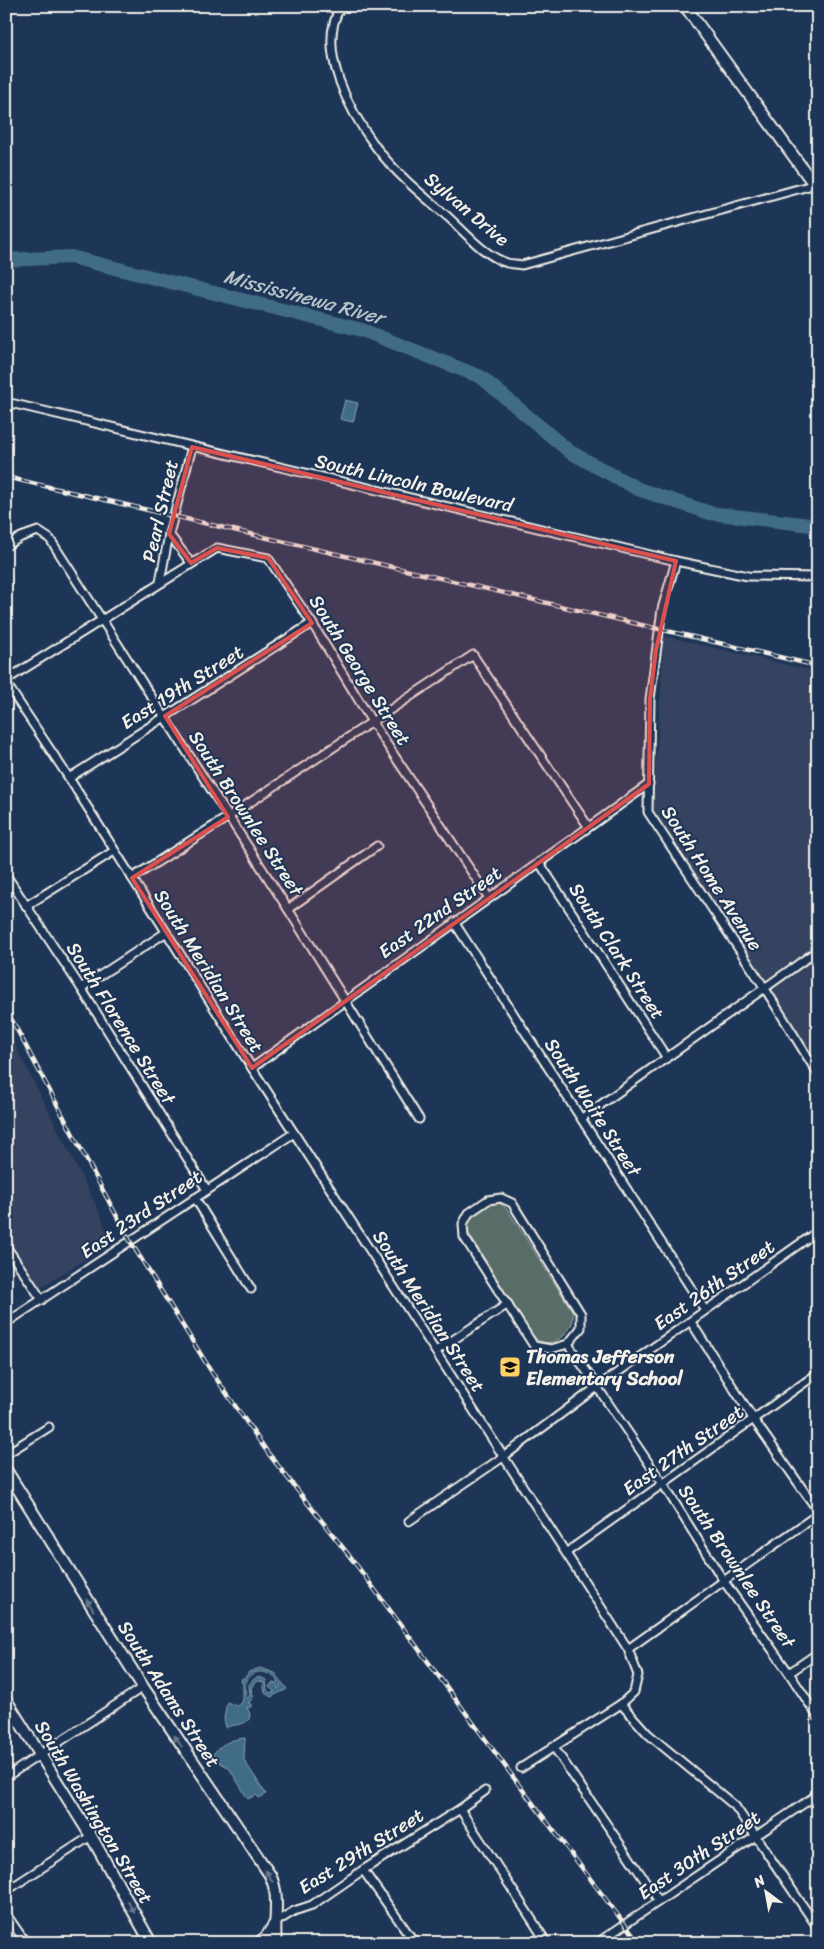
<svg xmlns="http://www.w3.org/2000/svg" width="824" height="1949" viewBox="0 0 824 1949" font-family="Sriracha,sans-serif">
	<rect width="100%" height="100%" fill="#1d3557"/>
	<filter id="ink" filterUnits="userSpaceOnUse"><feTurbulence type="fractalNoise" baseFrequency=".02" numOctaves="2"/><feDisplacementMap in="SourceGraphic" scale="10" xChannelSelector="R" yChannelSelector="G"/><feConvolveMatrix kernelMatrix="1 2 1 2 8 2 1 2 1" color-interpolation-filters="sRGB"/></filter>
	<g filter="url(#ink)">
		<!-- built -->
		<g fill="#344360">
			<polygon points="664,636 818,672 818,1069 653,809"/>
			<polygon points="11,1037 99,1211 111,1243 40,1288 6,1235 6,1040"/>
		</g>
		<!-- green -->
		<path fill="#586d68" stroke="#a6afa8" d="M489,1202L501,1204L507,1209L573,1312C576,1334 548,1354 532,1335L466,1229L468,1217Z"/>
		<!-- water -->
		<g fill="#416c87" stroke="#89a1ae" fill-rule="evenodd">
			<polygon points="345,400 358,403 353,422 340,419"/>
			<path d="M260,1668L275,1673L287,1689L271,1697L265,1693L263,1682L260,1681L255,1682L251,1688L253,1698L248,1703L251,1704V1707H247L250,1714L249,1719C243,1727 233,1723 226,1728L224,1718L227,1702L236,1706L242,1703L243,1698V1683L241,1682L242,1678L244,1679L249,1672ZM257,1672C267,1671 278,1676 280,1687L278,1689L277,1684L272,1683L269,1687L275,1692L270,1693L267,1690L266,1680C259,1675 253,1678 249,1685L250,1696L247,1698C243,1687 245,1677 257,1672Z"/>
			<path d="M245,1738L244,1760L266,1794L259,1798L256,1795L248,1799L229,1768L211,1757C219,1745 230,1739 245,1738Z"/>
		</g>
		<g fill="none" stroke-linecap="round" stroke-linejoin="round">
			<!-- river -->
			<polyline stroke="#416c87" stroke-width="14" points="6,260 71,257 362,330 481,377 570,452 638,489 710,513 818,526"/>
			<!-- street casing -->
			<g stroke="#f4f1e8" stroke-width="11">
				<g id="street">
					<polyline points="330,6 338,12"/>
					<path d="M341,6C315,49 350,112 376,147C394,172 423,196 447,216C465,232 483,255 507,263C511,264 517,264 522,265L816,184"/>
					<polyline points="6,402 676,561 748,576 818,577"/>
					<polyline points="169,534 191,563"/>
					<polyline points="6,546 21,537 38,531 50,539 288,909 419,1119"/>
					<polyline points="676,561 662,609 650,699 648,812 764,987 818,1074"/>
					<polyline points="160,582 169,534 192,447"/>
					<polyline points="6,680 217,548 268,558 312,623 372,722 489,898"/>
					<polyline points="6,683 69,778 252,1068 628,1649 638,1675 634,1692 621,1704 521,1768"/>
					<polyline points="69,778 312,623"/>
					<polyline points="539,862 667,1058"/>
					<polyline points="6,875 81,988 207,1190"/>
					<polyline points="132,878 228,817 473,655 588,826"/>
					<polyline points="26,906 114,851"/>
					<polyline points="288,909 377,846"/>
					<polyline points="454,922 705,1310"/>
					<polyline points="81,988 165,933"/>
					<polyline points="252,1068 649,784"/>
					<polyline points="582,1118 818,950"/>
					<polyline points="195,1198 251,1289"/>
					<polygon points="501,1198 512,1203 581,1314 581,1328 568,1344 551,1349 534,1346 464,1237 463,1224 469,1213 488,1200"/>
					<polyline points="6,1246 42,1300"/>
					<polyline points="691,1322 754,1420 818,1511"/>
					<polyline points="6,1323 294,1133"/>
					<polyline points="568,1344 663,1484 723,1580 789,1673 818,1717"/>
					<polyline points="436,1351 508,1304"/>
					<polyline points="6,1454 49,1427"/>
					<polyline points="409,1521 503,1457 597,1387 818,1231"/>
					<polyline points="567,1552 818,1373"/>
					<polyline points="628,1649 818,1514"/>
					<polyline points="789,1673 818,1653"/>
					<polyline points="621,1704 648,1734 735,1806 818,1928"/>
					<polyline points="553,1746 659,1901"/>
					<polyline points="6,1777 143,1687"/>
					<polyline points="460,1809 547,1943"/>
					<polyline points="363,1870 415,1943"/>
					<polyline points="6,1891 91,1836"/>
					<polyline points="6,1914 26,1943"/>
					<polyline points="276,1922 294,1911 312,1905 363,1870 460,1809 485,1791"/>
					<polyline points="597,1943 818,1794"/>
					<polyline points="811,1943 818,1939"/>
				</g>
			</g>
			<!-- secondary casing -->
			<g stroke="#f4f1e8" stroke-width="14">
				<g id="secondary">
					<polyline points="685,6 818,190"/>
					<path d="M6,1470L143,1687L270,1875C281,1897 273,1919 276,1943"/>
					<polyline points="6,1700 91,1836 151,1943"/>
					<polyline points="258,1943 266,1937 275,1923"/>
				</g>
			</g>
			<!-- street -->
			<use href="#street" stroke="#1d3557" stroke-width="7"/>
			<!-- secondary -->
			<use href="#secondary" stroke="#1d3557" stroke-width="10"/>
			<!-- rail casing -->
			<g stroke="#f4f1e8" stroke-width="4.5">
				<g id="rail">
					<polyline points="6,477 818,666"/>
					<polyline points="6,1009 130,1241 213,1374 268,1453 355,1563 522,1789 639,1943"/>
				</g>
			</g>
			<!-- rail -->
			<use href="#rail" stroke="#1d3557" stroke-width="2.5" stroke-dasharray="8" stroke-linecap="butt"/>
		</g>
		<!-- one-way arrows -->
		<defs><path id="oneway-solid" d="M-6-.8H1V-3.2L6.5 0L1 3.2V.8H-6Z" transform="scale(1.25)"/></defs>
		<g fill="#68778a">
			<use href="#oneway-solid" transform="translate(90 1605) rotate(-122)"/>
			<use href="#oneway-solid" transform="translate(178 1741) rotate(-124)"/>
			<use href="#oneway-solid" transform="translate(269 1876) rotate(-121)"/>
			<use href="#oneway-solid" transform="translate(131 1907) rotate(61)"/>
		</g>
	</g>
	<!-- marked area -->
	<path fill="#dc504e" fill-opacity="0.2" stroke="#dc504e" stroke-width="4" stroke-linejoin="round" d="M192,447L676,561L656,650L650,699L649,784L252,1068L132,878L228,817L165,716L312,623L268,558L217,548L191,563L169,534Z"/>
	<!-- icons -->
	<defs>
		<g id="school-square" transform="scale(1.125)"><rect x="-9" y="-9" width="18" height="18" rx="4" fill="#ffd166" stroke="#1d3557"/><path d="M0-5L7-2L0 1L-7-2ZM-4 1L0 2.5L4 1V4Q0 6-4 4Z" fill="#111"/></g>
	</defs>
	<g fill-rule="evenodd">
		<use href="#school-square" x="510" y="1367"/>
	</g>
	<g text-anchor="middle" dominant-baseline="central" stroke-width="4" stroke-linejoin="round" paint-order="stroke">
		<!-- street labels -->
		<g font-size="19" fill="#f4f1e8" stroke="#1d3557">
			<text transform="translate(467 209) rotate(40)">Sylvan Drive</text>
			<text transform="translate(414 483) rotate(13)">South Lincoln Boulevard</text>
			<text transform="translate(160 511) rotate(-77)">Pearl Street</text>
			<text transform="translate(360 670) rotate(58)">South George Street</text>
			<text transform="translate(182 687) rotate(-32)">East 19th Street</text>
			<text transform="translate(246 813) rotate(57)">South Brownlee Street</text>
			<text transform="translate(712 878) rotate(57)">South Home Avenue</text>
			<text transform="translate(440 912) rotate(-35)">East 22nd Street</text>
			<text transform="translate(617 951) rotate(57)">South Clark Street</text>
			<text transform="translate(209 971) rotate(58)">South Meridian Street</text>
			<text transform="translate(121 1023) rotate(58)">South Florence Street</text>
			<text transform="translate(593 1107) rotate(57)">South Waite Street</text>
			<text transform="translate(141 1214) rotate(-34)">East 23rd Street</text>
			<text transform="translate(714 1285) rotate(-35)">East 26th Street</text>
			<text transform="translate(429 1311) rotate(57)">South Meridian Street</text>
			<text transform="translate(683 1450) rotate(-35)">East 27th Street</text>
			<text transform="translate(737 1566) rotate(56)">South Brownlee Street</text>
			<text transform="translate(169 1694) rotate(57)">South Adams Street</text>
			<text transform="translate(94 1812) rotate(59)">South Washington Street</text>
			<text transform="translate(361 1851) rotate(-32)">East 29th Street</text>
			<text transform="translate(699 1855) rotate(-34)">East 30th Street</text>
		</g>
		<!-- poi labels -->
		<g font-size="19" font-weight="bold" fill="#f4f1e8" stroke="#1d3557" text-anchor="start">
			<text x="526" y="1356">Thomas Jefferson<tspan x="526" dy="22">Elementary School</tspan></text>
		</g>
		<!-- water labels -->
		<g font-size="20" font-style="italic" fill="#b5c2c6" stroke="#1d3557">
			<text transform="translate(304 297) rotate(15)">Mississinewa River</text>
		</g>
	</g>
	<!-- margin -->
	<rect width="824" height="1949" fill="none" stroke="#1d3557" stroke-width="25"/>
	<rect x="12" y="12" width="799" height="1924" fill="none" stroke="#f4f1e8" stroke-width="2" filter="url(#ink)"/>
	<!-- north arrow -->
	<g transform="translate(766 1892) rotate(328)" stroke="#1d3557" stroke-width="4" paint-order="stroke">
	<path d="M0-4L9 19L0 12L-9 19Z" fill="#f4f1e8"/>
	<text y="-8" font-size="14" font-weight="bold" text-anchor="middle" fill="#f4f1e8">N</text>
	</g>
</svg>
